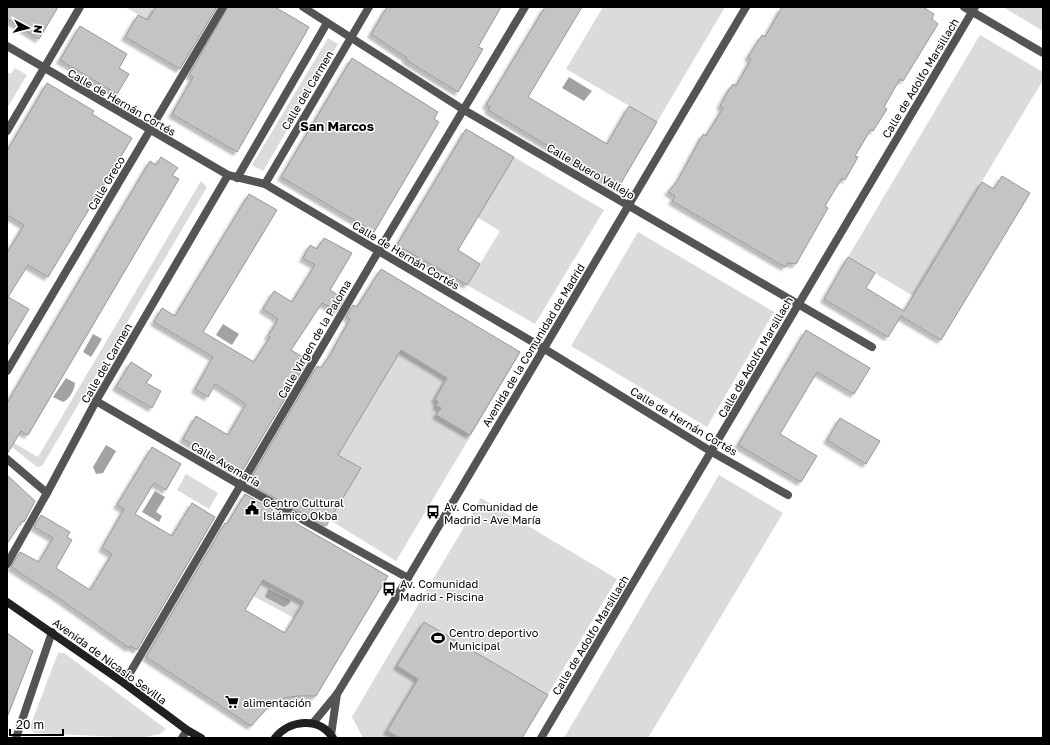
<svg xmlns="http://www.w3.org/2000/svg" width="1050" height="745" viewBox="0 0 1050 745" font-family="'Golos Text',sans-serif">
	<defs>
		<filter id="shadow"><feDropShadow dx="-3.5" dy="3.5" stdDeviation="1" flood-color="#0004"/></filter>
	</defs>
	<rect width="100%" height="100%" fill="#fff"/>
	<!-- green -->
	<g fill="#dbdbdb">
		<polygon points="125,7 156,7 148,20"/>
		<polygon points="603,7 725,7 657,122 566,69"/>
		<polygon points="1003,7 1043,7 1043,31"/>
		<polygon points="980,35 1043,72 1043,80 913,296 848,257"/>
		<polygon points="328,38 338,44 263,171 252,165"/>
		<polygon points="15,68 27,75 7,108 7,72 11,74"/>
		<polygon points="514,157 604,210 535,324 467,285 500,231 477,217"/>
		<polygon points="201,181 207,187 42,466 37,467 7,443 7,439 38,457"/>
		<polygon points="638,232 774,312 707,427 571,346"/>
		<polygon points="430,299 520,353 396,561 330,520 361,468 338,455"/>
		<polygon points="186,474 218,493 209,509 177,490"/>
		<polygon points="719,475 783,513 648,738 564,738"/>
		<polygon points="481,498 617,579 522,738 363,738 352,717"/>
		<polygon points="263,580 304,602 294,618 253,596"/>
		<polygon points="58,653 64,653 166,729 160,734 140,738 34,733 30,727"/>
	</g>
	<!-- water -->
	<g fill="#a2a2a2">
		<polygon points="569,77 592,91 584,101 562,88"/>
		<polygon points="223,324 239,334 232,345 216,335"/>
		<polygon points="93,334 102,339 91,357 83,352"/>
		<path d="M66,378L75,383C75,389 69,400 63,402L53,397Z"/>
		<polygon points="106,445 116,451 103,473 96,474 93,467"/>
		<polygon points="155,491 165,497 156,512 162,516 159,522 142,512"/>
		<polygon points="268,589 290,600 290,603 284,607 265,597"/>
	</g>
	<!-- building -->
	<g fill="#c4c4c4" stroke="#989898" fill-rule="evenodd" filter="url(#shadow)">
		<polygon points="7,7 58,7 39,39 7,19"/>
		<polygon points="156,7 217,7 180,69 125,37 138,15 148,20"/>
		<polygon points="228,7 275,7 309,27 237,152 172,114 193,77 189,75"/>
		<polygon points="387,7 501,7 478,47 483,49 458,92 406,60 407,58 371,34"/>
		<polygon points="545,7 582,7 528,97 607,144 629,106 657,122 618,188 488,110 490,107 486,105"/>
		<polygon points="782,7 923,7 934,14 932,19 938,24 903,81 900,79 884,107 887,109 873,131 871,129 855,156 858,157 845,180 842,178 825,206 828,208 796,264 788,263 785,267 672,201 675,196 668,192 678,180 703,134 706,136 723,108 720,106 728,91 733,84 736,86 751,59 748,57 762,35 765,37"/>
		<polygon points="80,26 127,54 119,68 129,74 117,94 60,60"/>
		<polygon points="352,58 438,112 434,119 439,122 374,232 281,177"/>
		<polygon points="47,83 94,111 92,114 132,138 48,277 28,265 8,297 29,309 7,346 7,253 24,225 7,215 7,151"/>
		<polygon points="466,129 514,157 458,250 480,264 467,285 397,245"/>
		<polygon points="161,157 178,168 172,175 179,179 28,435 21,431 7,454 7,403 150,161 156,165"/>
		<polygon points="1002,176 1030,193 941,340 901,316 888,337 824,299 848,257 875,273 866,288 904,311 982,182 994,189"/>
		<polygon points="249,194 277,210 203,332 254,362 270,337 268,336 278,319 263,309 274,291 292,302 315,265 303,258 310,245 317,249 324,238 352,253 330,290 344,299 337,311 322,303 291,350 308,360 241,473 183,439 196,416 228,435 246,404 215,384 208,397 195,389 213,357 154,322 162,308 175,316"/>
		<polygon points="381,269 520,352 470,435 436,415 441,408 436,406 438,402 435,399 447,378 401,350 338,455 361,468 326,526 251,485 254,480 251,478 317,366 321,368 330,355 350,319 346,317 353,305 357,307"/>
		<polygon points="806,330 870,368 854,394 817,372 780,434 817,456 801,482 738,445"/>
		<polygon points="131,362 152,375 146,383 161,391 152,408 116,387"/>
		<polygon points="840,418 880,441 866,464 827,440"/>
		<polygon points="152,447 181,464 166,490 154,483 135,514 172,536 192,503 215,517 137,650 130,646 129,648 60,599 11,567 20,552 39,562 53,538 34,527 41,515 70,532 67,537 72,540 56,568 90,590 112,554 102,548 124,509 117,505"/>
		<polygon points="7,475 35,501 24,522 22,521 7,544"/>
		<path d="M245,494L388,576L316,696H297L284,698L268,707L251,726L146,657L225,523L227,524ZM263,580L304,602L285,633L245,610Z"/>
		<polygon points="424,622 548,695 522,738 400,738 387,731 418,679 397,666"/>
		<polygon points="7,633 33,651 8,715 7,714"/>
	</g>
	<g fill="none" stroke-linecap="round" stroke-linejoin="round">
		<!-- minor -->
		<g stroke="#545454" stroke-width="8">
			<polyline points="303,7 464,110 872,347"/>
			<polyline points="964,7 1043,53"/>
			<polyline points="7,46 228,175 265,184 543,348 712,452 788,495"/>
			<polyline points="7,131 80,7"/>
			<polyline points="237,178 327,23"/>
			<polyline points="265,184 369,7"/>
			<polyline points="7,371 223,7"/>
			<polyline points="96,401 242,486 408,578"/>
			<polyline points="7,459 47,493"/>
			<polyline points="7,564 47,493 96,401 228,175"/>
			<polyline points="124,683 378,252 525,7"/>
			<polyline points="313,723 337,694 408,578 746,7"/>
			<polyline points="331,735 337,694"/>
			<polyline points="16,738 52,632"/>
			<polyline points="182,738 187,730"/>
			<polyline points="541,738 975,7"/>
		</g>
		<!-- secondary -->
		<g stroke="#212121" stroke-width="8">
			<polyline points="7,602 124,683 187,730 201,738"/>
			<path d="M275,738C289,720 319,716 333,738"/>
		</g>
	</g>
	<!-- icons -->
	<defs>
		<g id="civic-bare" transform="scale(1.08)"><path d="M-.6-6.5H3V-4.5H.6V-3L4-1V1h2V6H-6V1h2V-1L-.6-3ZM-1.2 2.5V6h2.4V2.5Z" fill="#000" stroke="#fff" stroke-width="2.5" paint-order="stroke"/></g>
		<g id="bus-bare" transform="scale(1.08)"><path d="M-5-6H5V4H4V6H2V4H-2V6H-4V4H-5ZM-3.5-4V0h7V-4ZM-3.5 1.2v1.5H-2V1.2ZM2 1.2v1.5H3.5V1.2Z" fill="#000" stroke="#fff" stroke-width="2.5" paint-order="stroke"/></g>
		<g id="stadium-bare" transform="scale(1.08)"><path d="M0-5a6.5 5 0 1 0 0 10a6.5 5 0 1 0 0-10ZM-3.5-1.8h7v3.6h-7Z" fill="#000" stroke="#fff" stroke-width="2.5" paint-order="stroke"/></g>
		<g id="supermarket-bare" transform="scale(1.08)"><path d="M-6-5.5h2.5l.6 2H6L4.5 2H-2.5L-4.4-4H-6ZM-1.5 3.2a1.3 1.3 0 1 0 .1 0ZM3 3.2a1.3 1.3 0 1 0 .1 0Z" fill="#000" stroke="#fff" stroke-width="2.5" paint-order="stroke"/></g>
	</defs>
	<g fill-rule="evenodd">
		<use href="#civic-bare" x="252" y="508"/>
		<use href="#bus-bare" x="433" y="512"/>
		<use href="#bus-bare" x="389" y="589"/>
		<use href="#stadium-bare" x="438" y="638"/>
		<use href="#supermarket-bare" x="232" y="702"/>
	</g>
	<g text-anchor="middle" dominant-baseline="central" stroke-width="3" stroke-linejoin="round" paint-order="stroke">
		<!-- street labels -->
		<g font-size="11" fill="#000" stroke="#fff">
			<text transform="translate(920 78) rotate(-59)">Calle de Adolfo Marsillach</text>
			<text transform="translate(307 90) rotate(-59)">Calle del Carmen</text>
			<text transform="translate(122 102) rotate(30)">Calle de Hernán Cortés</text>
			<text transform="translate(591 171) rotate(30)">Calle Buero Vallejo</text>
			<text transform="translate(106 183) rotate(-59)">Calle Greco</text>
			<text transform="translate(406 255) rotate(31)">Calle de Hernán Cortés</text>
			<text transform="translate(314 339) rotate(-60)">Calle Virgen de la Paloma</text>
			<text transform="translate(533 345) rotate(-59)">Avenida de la Comunidad de Madrid</text>
			<text transform="translate(755 357) rotate(-60)">Calle de Adolfo Marsillach</text>
			<text transform="translate(106 363) rotate(-60)">Calle del Carmen</text>
			<text transform="translate(684 421) rotate(31)">Calle de Hernán Cortés</text>
			<text transform="translate(226 464) rotate(30)">Calle Avemaría</text>
			<text transform="translate(590 635) rotate(-59)">Calle de Adolfo Marsillach</text>
			<text transform="translate(110 661) rotate(36)">Avenida de Nicasio Sevilla</text>
		</g>
		<!-- poi labels -->
		<g font-size="11" fill="#000" stroke="#fff" text-anchor="start">
			<text x="263" y="502">Centro Cultural<tspan x="263" dy="13">Islámico Okba</tspan></text>
			<text x="444" y="506">Av. Comunidad de<tspan x="444" dy="13">Madrid - Ave María</tspan></text>
			<text x="400" y="583">Av. Comunidad<tspan x="400" dy="13">Madrid - Piscina</tspan></text>
			<text x="449" y="632">Centro deportivo<tspan x="449" dy="13">Municipal</tspan></text>
			<text x="243" y="702">alimentación</text>
		</g>
		<!-- quarter labels -->
		<g font-size="13" font-weight="bold" fill="#000" stroke="#fff">
			<text x="337" y="126">San Marcos</text>
		</g>
	</g>
	<!-- border -->
	<rect width="1050" height="745" fill="none" stroke="#000000" stroke-width="16"/>
	<!-- north arrow -->
	<g transform="translate(28 28) rotate(97)" stroke="#ffffff" stroke-width="3" paint-order="stroke">
	<path d="M0-3L7 15L0 10L-7 15Z" fill="#000000"/>
	<text y="-6" font-size="11" font-weight="bold" text-anchor="middle" fill="#000000">N</text>
	</g>
	<!-- scale -->
	<path d="M10 729v6h53v-6" fill="none" stroke="#000000" stroke-width="2"/>
	<text x="16" y="729" font-size="12" fill="#000000" stroke="#ffffff" stroke-width="3" paint-order="stroke">20 m</text>
</svg>
